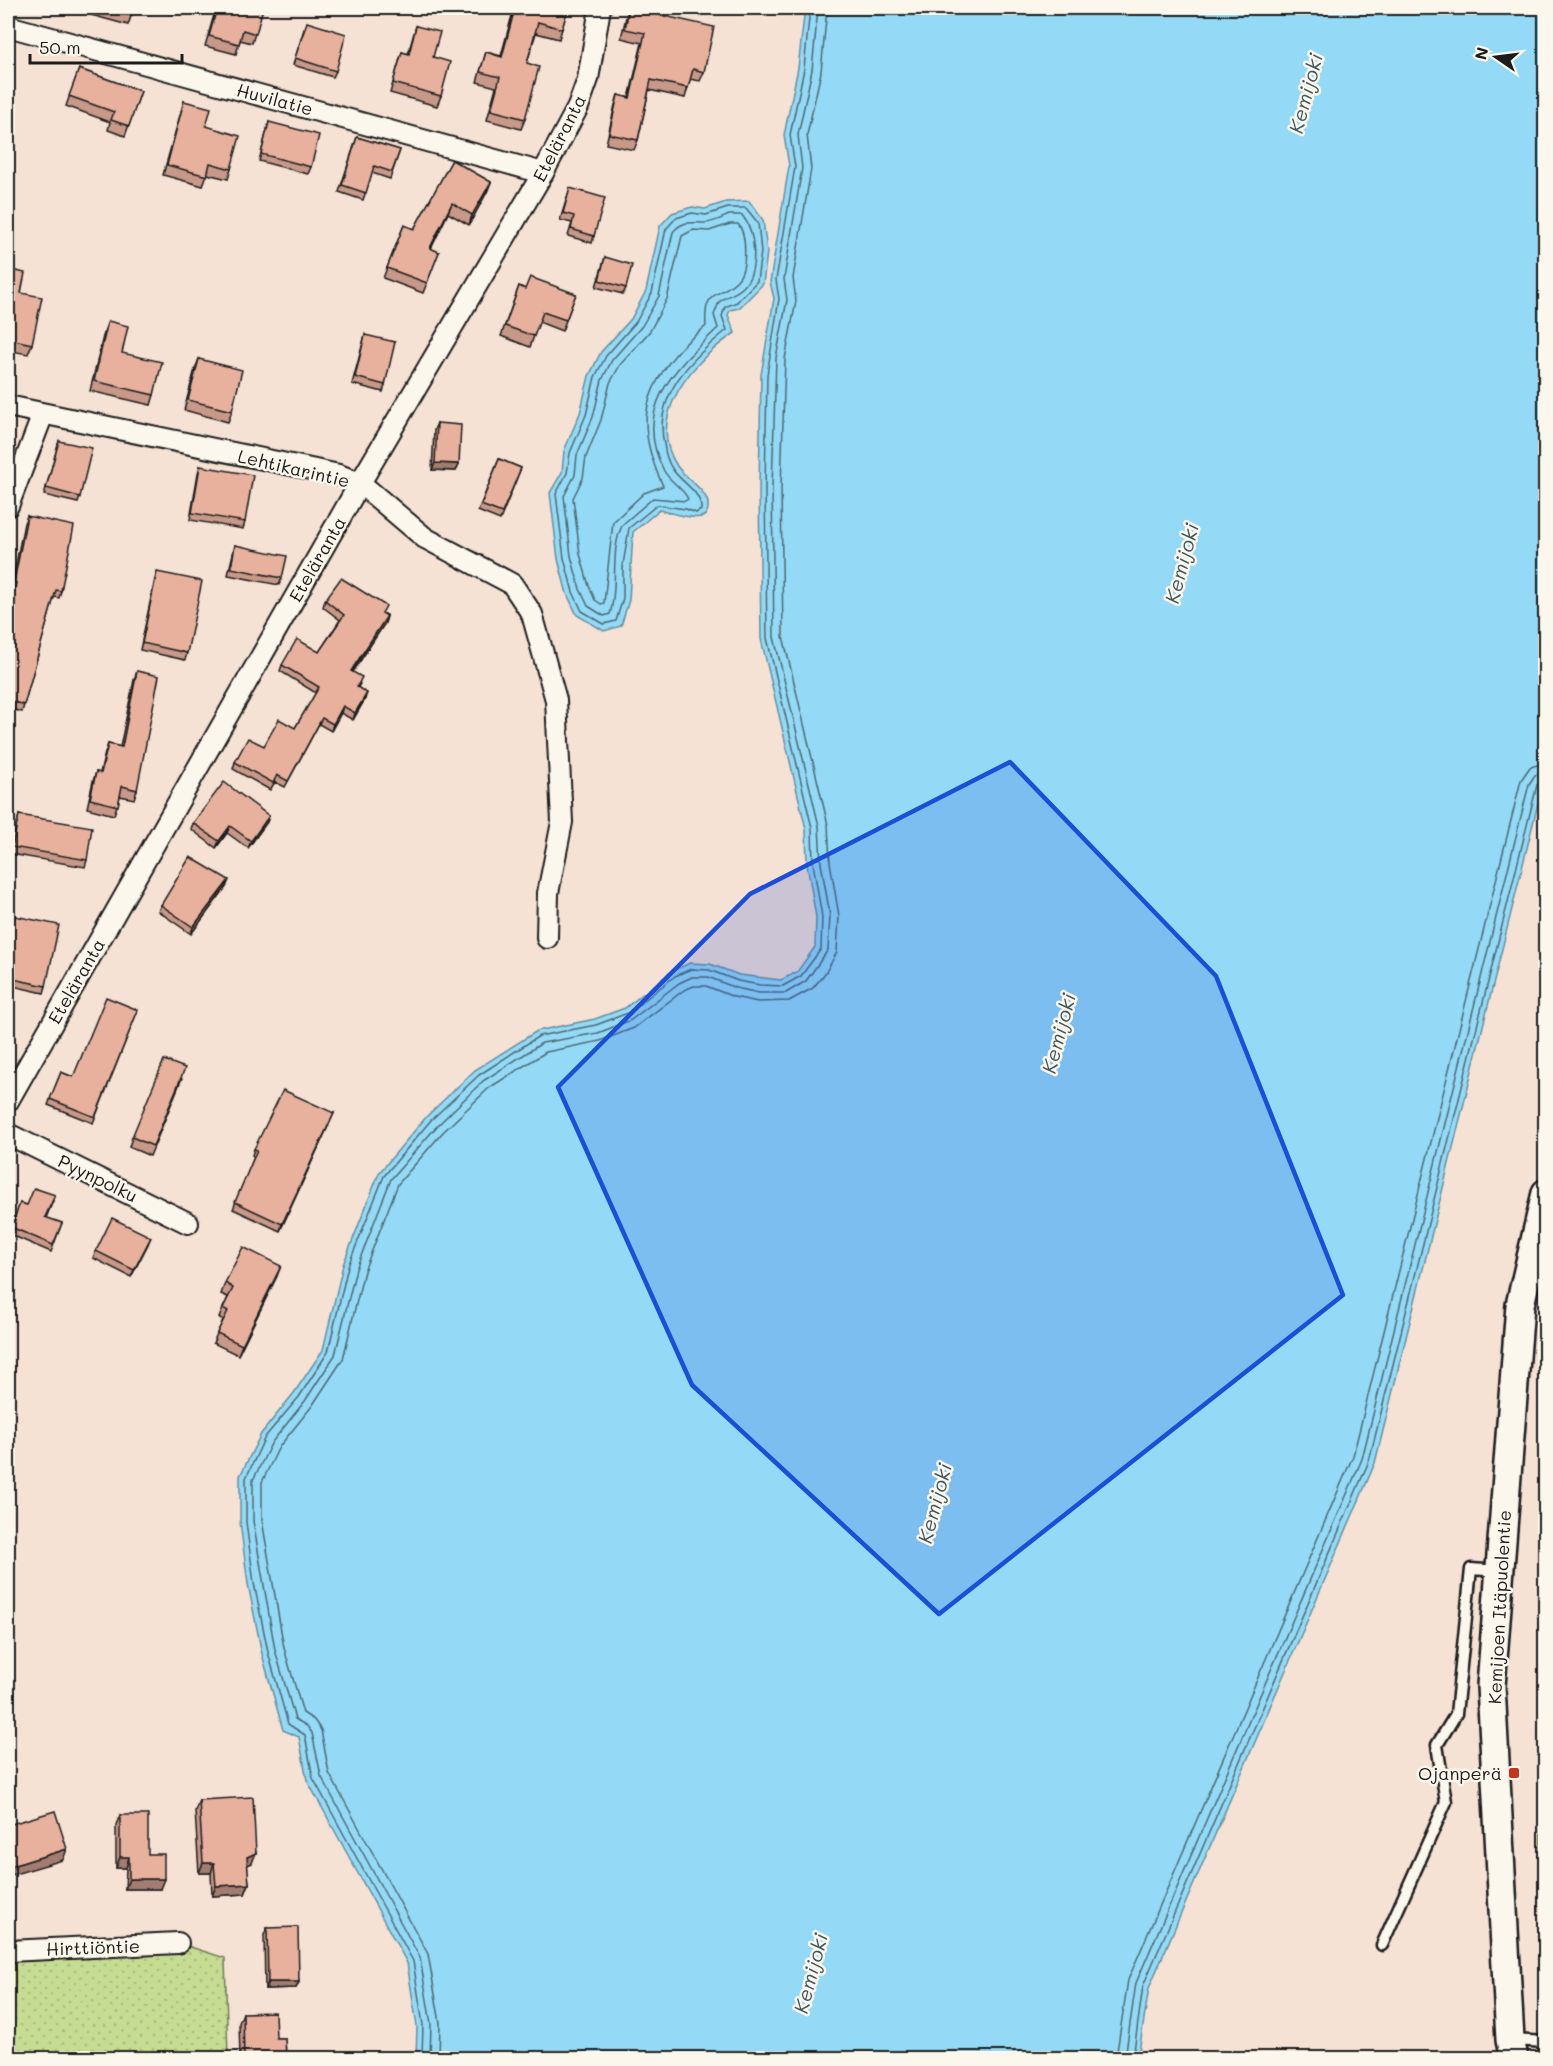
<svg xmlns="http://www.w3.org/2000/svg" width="1553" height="2066" viewBox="0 0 1553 2066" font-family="Mali,sans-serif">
	<defs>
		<pattern id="grass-dots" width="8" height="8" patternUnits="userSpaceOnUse" patternTransform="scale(1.5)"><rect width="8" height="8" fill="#c6dc92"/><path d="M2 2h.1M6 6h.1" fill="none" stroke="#aabc7d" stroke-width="1.8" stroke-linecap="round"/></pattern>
		<pattern id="forest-crowns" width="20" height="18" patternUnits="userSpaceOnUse" patternTransform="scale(1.5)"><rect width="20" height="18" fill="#c6dc92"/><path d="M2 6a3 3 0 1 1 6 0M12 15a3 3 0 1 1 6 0" fill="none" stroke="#aabc7d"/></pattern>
	</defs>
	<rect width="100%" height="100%" fill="#f5e2d5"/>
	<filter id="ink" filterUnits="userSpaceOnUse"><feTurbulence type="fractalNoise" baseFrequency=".0167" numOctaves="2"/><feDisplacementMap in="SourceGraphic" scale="12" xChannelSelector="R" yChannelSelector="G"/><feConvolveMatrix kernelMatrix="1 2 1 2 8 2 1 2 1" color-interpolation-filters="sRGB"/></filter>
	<g filter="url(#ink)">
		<!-- grass -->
		<polygon fill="url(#grass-dots)" stroke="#717c57" stroke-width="1.5" points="178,1943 225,1958 228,2058 8,2058 8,1955"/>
		<!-- forest -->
		<polygon fill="url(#forest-crowns)" stroke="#717c57" stroke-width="1.5" points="1545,1640 1545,1932 1540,1863"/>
		<!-- water -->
		<g fill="#94daf6" stroke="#648e9f" stroke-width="1.5">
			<polygon points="805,8 1545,8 1545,775 1375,1463 1149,1988 1138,2058 416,2058 417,2026 407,1963 307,1780 299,1737 283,1730 262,1654 248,1584 240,1522 240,1476 261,1434 294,1393 323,1350 343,1265 379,1173 427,1116 475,1070 537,1031 595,1019 625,1008 672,971 690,963 710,964 739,975 781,980 797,972 815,947 816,917 807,864 806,829 761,639 759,488 761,375 774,298 770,282 789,166 784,135 798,68"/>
			<path d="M749,201L763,220L767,252L763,284L739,308L730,310L728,315L735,333C695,359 644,415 677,466C685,479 717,495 706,514C701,523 669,512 659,510L633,532L629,600L621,626L604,631L577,615L567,594L558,559L550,493L562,472L564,451L580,413L589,376L601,352L631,319L646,291L660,226L672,213L692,207L705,209L726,202Z"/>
		</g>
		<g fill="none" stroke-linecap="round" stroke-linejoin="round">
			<!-- shore -->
			<g stroke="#4c6873" stroke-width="1.5">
				<path d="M728,208H746L758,223L761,252L757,281L737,302L725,307L722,316L727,330C692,358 653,395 664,444C665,452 668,463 673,470C682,483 702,492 701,510L696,513L686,509L657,505L629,528L623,565V598L616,621L604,624L582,611L573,592L564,558L556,494L567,473L570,453L586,415L595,377L606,356L636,322L652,293L666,229L676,218L692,213L706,215Z"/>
				<path d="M729,215H742C756,232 759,271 743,287C735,295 726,295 719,302L714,315L718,328C676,368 631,407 664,471C670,482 683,488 688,499L685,501L653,498L623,524C609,550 619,586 610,614L604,616L588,606L580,589L571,556L564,496L575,475L577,455L593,417L602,380L612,360L642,326L659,296L673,232C683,220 691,223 705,223C713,223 722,218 729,215Z"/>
				<path d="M730,224H738C747,234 747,269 738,279C720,299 703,287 706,326C699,333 689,339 682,347C639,394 637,430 663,486L644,493L613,522L604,603L601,604L595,600L589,586L580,554L573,498L583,478L586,457L601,420L610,383L620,365L650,331L667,299L682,236L693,230L709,231Z"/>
				<polyline points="422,2058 423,2025 413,1961 313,1778 305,1735 288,1724 268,1652 254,1583 246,1522 246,1478 265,1437 299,1397 328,1352 348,1266 384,1176 431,1120 479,1075 539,1036 596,1025 628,1013 675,976 691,969 709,970 738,981 760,985 783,986 801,976 821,949 822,917 813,863 812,828 767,638 765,488 767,375 779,299 776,280 795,167 790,135 804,69 810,8"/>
				<polyline points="430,2058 431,2024 420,1958 321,1776 312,1733 307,1726 295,1719 275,1650 253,1521 253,1480 272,1442 305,1401 335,1355 356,1269 391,1179 437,1126 483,1081 542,1043 598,1033 631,1020 679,983 692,977 708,977 736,988 759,993 786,993 806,981 828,950 830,916 821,863 819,826 774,637 772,488 776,358 787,300 784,279 802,168 798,135 812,70 818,8"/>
				<polyline points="439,2058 440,2023 428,1954 329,1773 321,1730 314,1720 303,1713 284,1648 262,1520 262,1482 279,1447 312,1406 343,1359 364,1271 398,1184 443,1132 489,1088 546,1052 600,1041 634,1028 684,990 694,986 706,986 734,997 758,1002 789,1001 813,988 826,972 837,952 839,916 830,862 828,825 783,636 781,488 785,359 796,301 793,278 811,169 807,135 821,72 827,8"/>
				<polyline points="1116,2058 1128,1980 1353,1456 1521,780 1530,767 1546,763"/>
				<polyline points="1125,2058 1136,1983 1362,1459 1529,784 1535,775 1546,772"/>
				<polyline points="1133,2058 1143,1986 1369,1461 1537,785 1546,780"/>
			</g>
			<!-- lane casing -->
			<g stroke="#1c1c1c" stroke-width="15">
				<g id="lane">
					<polyline points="1382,1945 1446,1802 1437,1745 1456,1714 1471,1569 1500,1571"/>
					<polyline points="1511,2040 1546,2042"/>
				</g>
			</g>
			<!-- street casing -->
			<g stroke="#1c1c1c" stroke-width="24">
				<g id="street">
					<polyline points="8,26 543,173"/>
					<polyline points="8,406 339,475 360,483 425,538 512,584 532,614 556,700 562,822 548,893 547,938"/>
					<polyline points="8,506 43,414"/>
					<polyline points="8,1101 360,483 543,173 578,107 588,79 600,8"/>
					<polyline points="8,1134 188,1223"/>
					<polyline points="8,1951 178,1943"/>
				</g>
			</g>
			<!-- secondary casing -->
			<g stroke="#1c1c1c" stroke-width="32">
				<polyline id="secondary" points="1514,2058 1510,2040 1491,1686 1520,1305 1546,1193"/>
			</g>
			<!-- lane -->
			<use href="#lane" stroke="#fbf7ec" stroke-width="10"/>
			<!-- street -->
			<use href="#street" stroke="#fbf7ec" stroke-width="20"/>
			<!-- secondary -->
			<use href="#secondary" stroke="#fbf7ec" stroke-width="27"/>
		</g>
		<!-- wall -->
		<g fill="#c89888" stroke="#1c1c1c" stroke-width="1.5">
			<polygon points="93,8 134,8 128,25 91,15"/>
			<polygon points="216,8 263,8 252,43 240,40 236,54 205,46"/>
			<polygon points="514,8 568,8 559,39 536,33 527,63 525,119 521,129 487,120 496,87 477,82 486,52 501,56"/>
			<polygon points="629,8 704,72 700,81 690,79 685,98 649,90 638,140 634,150 606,144 615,105 618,95 629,98 642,43 621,38 626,17"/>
			<polygon points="416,26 433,57 441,96 437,106 390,93 402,52 408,54"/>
			<polygon points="304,29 336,71 333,77 293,65"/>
			<polygon points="79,69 141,91 125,136 108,130 110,122 66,106"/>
			<polygon points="184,101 206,126 231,169 228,179 207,174 203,186 163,175"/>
			<polygon points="269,122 311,167 308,174 259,161"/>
			<polygon points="357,137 400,150 390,179 372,173 363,200 339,192"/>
			<polygon points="452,160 491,182 487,192 469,225 448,213 431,249 439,252 423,293 383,278 404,225 414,229"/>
			<polygon points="570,188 594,236 592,243 568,236 572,223 560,220"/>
			<polygon points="605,257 626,288 623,294 596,287"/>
			<polygon points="8,269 21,293 32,344 28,354 12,351 8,367"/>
			<polygon points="519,286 525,289 576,294 562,331 539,322 530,347 501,336"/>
			<polygon points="108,321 122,353 154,395 151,405 90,391 104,332"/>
			<polygon points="365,335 385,385 383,392 352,384"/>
			<polygon points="199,359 232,411 228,422 184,410 195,369"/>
			<polygon points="437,423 459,464 456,471 432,470 434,430"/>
			<polygon points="59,441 80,497 78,503 44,495"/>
			<polygon points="499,459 521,468 500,520 478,511"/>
			<polygon points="200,466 245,522 243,529 190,520 198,473"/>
			<polygon points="27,516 61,591 59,598 54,597 22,712 8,708 8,613 14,590 11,589 24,523"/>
			<polygon points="235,545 282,578 279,585 228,575"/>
			<polygon points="157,572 187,653 185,660 140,650 155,579"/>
			<polygon points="325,600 384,614 387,616 385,623 353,672 360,684 358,687 365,699 353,720 341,713 331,731 319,724 285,787 275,782 270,790 233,769 235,762 295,728 316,693 280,671 282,665 319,652 340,620 323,607"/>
			<polygon points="137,671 137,790 134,799 120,796 114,815 87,808 93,781 96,772 100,773 105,753 108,744 120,747 134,680"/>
			<polygon points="19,815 87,860 85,867 10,854"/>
			<polygon points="269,816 267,822 248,848 227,833 216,848 191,829 193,823"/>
			<polygon points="226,887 191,934 158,911 161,905"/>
			<polygon points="15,916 46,986 44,993 8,985 8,946 12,923"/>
			<polygon points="138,1010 93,1123 48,1105 61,1072 73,1077"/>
			<polygon points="182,1078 150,1156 129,1147 132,1137"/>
			<polygon points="334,1113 280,1231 233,1209 254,1157 252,1155 254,1149"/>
			<polygon points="53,1201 46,1218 62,1223 51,1252 9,1234 20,1203 27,1205"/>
			<polygon points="148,1244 131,1277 93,1258 96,1251"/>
			<polygon points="277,1276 238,1355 213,1343 223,1320 219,1318 228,1297 221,1294 225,1283"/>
			<polygon points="199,1800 252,1863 247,1865 249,1884 245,1894 212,1896 211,1873 199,1873 195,1811"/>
			<polygon points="120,1815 148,1854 160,1889 125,1889 126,1868 116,1868 116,1825"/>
			<polygon points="267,1928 299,1982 296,1988 265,1989 264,1935"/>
			<polygon points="243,2013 276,2038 285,2038 286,2058 240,2058 239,2023"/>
		</g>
		<!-- shaded-wall -->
		<g fill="#a27c6f" stroke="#1c1c1c" stroke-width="1.5">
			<polygon points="491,182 487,192 469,225 472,215"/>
			<polygon points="452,203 448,213 426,258 430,248"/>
			<polygon points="435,463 459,464 456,471 432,470"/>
			<polygon points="387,616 385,623 349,677 351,671"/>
			<polygon points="367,693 365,699 353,720 355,713"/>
			<polygon points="343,706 341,713 331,731 333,724"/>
			<polygon points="269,816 267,822 248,848 251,841"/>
			<polygon points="230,826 227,833 216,848 219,841"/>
			<polygon points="229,880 226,887 191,934 193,927"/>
			<polygon points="334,1113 331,1120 280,1231 282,1224"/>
			<polygon points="151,1237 148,1244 131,1277 134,1270"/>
			<polygon points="281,1266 277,1276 238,1355 242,1345"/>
			<polygon points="67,1849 63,1860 8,1876 8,1867"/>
			<polygon points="256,1853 252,1863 243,1867 247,1857"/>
			<polygon points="120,1857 129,1857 126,1868 116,1868"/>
			<polygon points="203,1863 214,1863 211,1873 199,1873"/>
			<polygon points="129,1879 164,1879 160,1889 125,1889"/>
			<polygon points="249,1884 245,1894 212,1896 216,1886"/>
			<polygon points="268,1982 299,1982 296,1988 265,1989"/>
		</g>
		<!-- building -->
		<g fill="#e8b19e" stroke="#1c1c1c" stroke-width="1.5">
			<polygon points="105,8 134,8 132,15"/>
			<polygon points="217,8 263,8 256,34 243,30 239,44 209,36"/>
			<polygon points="515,8 568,8 562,29 538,22 527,63 539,67 525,119 491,110 500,77 480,72 486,52 502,57"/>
			<polygon points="629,8 714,27 704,72 693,69 688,88 651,80 638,140 609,134 618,95 630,98 645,33 625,29"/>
			<polygon points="307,22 346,34 336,71 295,58"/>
			<polygon points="416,26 440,32 433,57 450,62 441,96 393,83 402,52 409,54"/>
			<polygon points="79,69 141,91 129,126 111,120 114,112 69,96"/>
			<polygon points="184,101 211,108 206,126 240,136 231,169 210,163 207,176 167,165"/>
			<polygon points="269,122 319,135 311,167 261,154"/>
			<polygon points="357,137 400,150 392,172 374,166 366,193 342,185"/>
			<polygon points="452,160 491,182 472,215 452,203 430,248 439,252 427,283 387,268 404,225 414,229"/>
			<polygon points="570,188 605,198 594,236 571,229 574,216 563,213"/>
			<polygon points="605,257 632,265 626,288 599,280"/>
			<polygon points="8,269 25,273 21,293 42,297 32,344 14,340 10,360 8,360"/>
			<polygon points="530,277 576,294 566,320 543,312 534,336 505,326 519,286 525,289"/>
			<polygon points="108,321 128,326 122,353 162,362 154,395 94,381"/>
			<polygon points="365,335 395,342 385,385 355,377"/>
			<polygon points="199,359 242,370 232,411 188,400"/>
			<polygon points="437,423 461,425 459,464 435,463"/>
			<polygon points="59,441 92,448 80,497 46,488"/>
			<polygon points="499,459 521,468 502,513 481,505"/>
			<polygon points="200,466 253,475 245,522 192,513"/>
			<polygon points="27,516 74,526 61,591 56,590 24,705 8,700 8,615 16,583 14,582"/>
			<polygon points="235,545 287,556 282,578 231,568"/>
			<polygon points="157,572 202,581 187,653 142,643"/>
			<polygon points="341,578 386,606 382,613 387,616 351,671 362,677 357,687 367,693 355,713 343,706 333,724 322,718 288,781 277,775 273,783 235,762 248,738 264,746 279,719 295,728 319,687 282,665 297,639 319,652 344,615 325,600"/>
			<polygon points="137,671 159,676 137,790 122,786 118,806 90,799 96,772 101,773 108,744 122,747"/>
			<polygon points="224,782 269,816 251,841 230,826 219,841 193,823"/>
			<polygon points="19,815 92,827 87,860 12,847"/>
			<polygon points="190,857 229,880 193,927 161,905"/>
			<polygon points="15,916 59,925 46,986 8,978 8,951"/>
			<polygon points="106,997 138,1010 95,1117 50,1099 61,1072 73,1077"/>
			<polygon points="164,1060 185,1068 153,1146 132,1137"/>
			<polygon points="283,1090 334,1113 282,1224 235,1202 257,1150 254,1149"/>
			<polygon points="34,1188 55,1195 45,1217 62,1223 53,1245 11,1227 20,1203 27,1205"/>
			<polygon points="112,1218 151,1237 134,1270 96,1251"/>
			<polygon points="243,1247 281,1266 242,1345 217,1333 228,1311 223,1308 233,1288 225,1283"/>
			<polygon points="253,1797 256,1853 247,1857 249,1884 216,1886 214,1863 203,1863 199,1800"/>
			<polygon points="55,1811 67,1849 8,1867 8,1825"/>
			<polygon points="120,1815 148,1815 148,1854 164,1854 164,1879 129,1879 129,1857 120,1857"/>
			<polygon points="298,1927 299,1982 268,1982 267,1928"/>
			<polygon points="275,2012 276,2038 285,2038 286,2058 244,2058 243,2013"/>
		</g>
	</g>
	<!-- marked area -->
	<path fill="#1d4ed8" fill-opacity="0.2" stroke="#1d4ed8" stroke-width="4.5" stroke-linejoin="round" d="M1010,762L1216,976L1343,1295L939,1614L692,1385L558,1087L750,894Z"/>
	<!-- markers -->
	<rect fill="#c8321e" stroke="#fbf7ec" stroke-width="2" x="1508" y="1767" width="12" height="12" rx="3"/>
	<g text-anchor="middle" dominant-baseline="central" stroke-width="5" stroke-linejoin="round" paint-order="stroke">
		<!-- street labels -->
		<g font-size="18" fill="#1c1c1c" stroke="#fbf7ec">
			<text transform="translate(275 99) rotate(15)">Huvilatie</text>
			<text transform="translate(559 138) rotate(-63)">Eteläranta</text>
			<text transform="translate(294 468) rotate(13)">Lehtikarintie</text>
			<text transform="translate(317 559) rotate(-60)">Eteläranta</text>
			<text transform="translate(76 981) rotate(-60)">Eteläranta</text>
			<text transform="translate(98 1178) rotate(26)">Pyynpolku</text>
			<text transform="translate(1499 1607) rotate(-87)">Kemijoen Itäpuolentie</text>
			<text transform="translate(93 1947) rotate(-2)">Hirttiöntie</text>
		</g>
		<!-- poi labels -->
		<g font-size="18" fill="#1c1c1c" stroke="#fbf7ec" text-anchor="end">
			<text x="1502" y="1773">Ojanperä</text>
		</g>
		<!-- water labels -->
		<g font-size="20" font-style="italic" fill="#40555d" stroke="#fbf7ec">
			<text transform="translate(1305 93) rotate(-75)">Kemijoki</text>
			<text transform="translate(1181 563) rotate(-75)">Kemijoki</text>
			<text transform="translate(1058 1033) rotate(-75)">Kemijoki</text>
			<text transform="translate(934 1503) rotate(-75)">Kemijoki</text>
			<text transform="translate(810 1973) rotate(-75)">Kemijoki</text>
		</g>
	</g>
	<!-- margin -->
	<rect width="1553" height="2066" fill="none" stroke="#fbf7ec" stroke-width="30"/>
	<rect x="15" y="15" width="1523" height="2036" fill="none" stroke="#1c1c1c" stroke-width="2" filter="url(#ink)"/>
	<!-- north arrow -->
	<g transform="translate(1496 57) rotate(284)" stroke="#fbf7ec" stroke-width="4.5" paint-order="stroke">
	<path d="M0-4.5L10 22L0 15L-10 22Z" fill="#1c1c1c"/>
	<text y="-9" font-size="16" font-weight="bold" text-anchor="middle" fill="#1c1c1c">N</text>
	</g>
	<!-- scale -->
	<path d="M30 54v9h152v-9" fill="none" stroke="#1c1c1c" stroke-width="3"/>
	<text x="39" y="54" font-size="18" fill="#1c1c1c" stroke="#fbf7ec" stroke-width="4.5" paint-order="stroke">50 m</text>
</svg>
